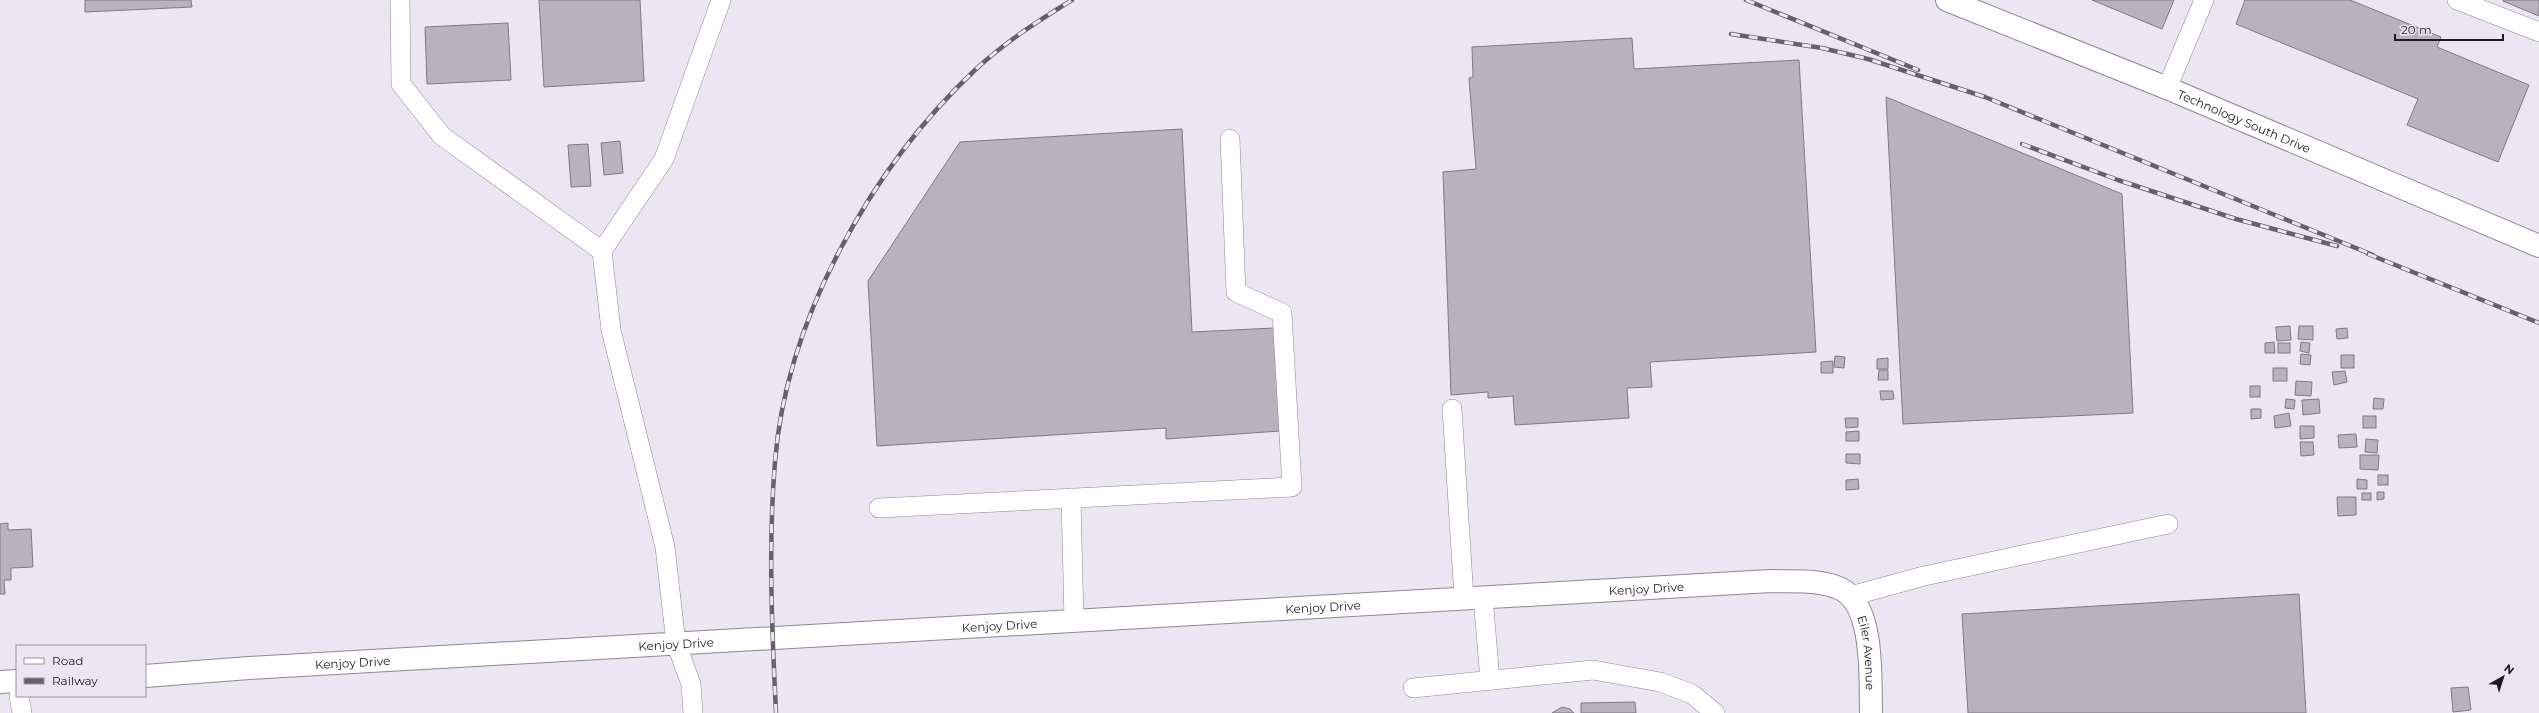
<svg xmlns="http://www.w3.org/2000/svg" width="2539" height="713" viewBox="0 0 2539 713" font-family="Montserrat,sans-serif">
	<rect width="100%" height="100%" fill="#ece5f3"/>
	<!-- building -->
	<g fill="#b8b1be" stroke="#7f7985">
		<polygon points="85,0 191,0 192,7 85,12"/>
		<polygon points="539,0 640,0 644,81 544,87"/>
		<polygon points="2092,0 2174,0 2162,29"/>
		<polygon points="2245,0 2350,0 2441,37 2437,47 2529,85 2498,162 2407,125 2418,99 2236,24"/>
		<polygon points="2539,0 2539,16 2503,1 2503,0"/>
		<polygon points="508,23 511,80 427,84 425,27"/>
		<polygon points="1632,38 1634,69 1799,60 1816,352 1650,362 1652,387 1627,388 1629,418 1515,425 1513,396 1488,398 1488,392 1451,395 1443,172 1476,169 1469,78 1473,77 1472,47"/>
		<polygon points="1886,97 2122,194 2133,413 1903,424"/>
		<polygon points="1182,129 1192,332 1274,328 1280,431 1166,439 1166,428 877,446 868,281 960,142"/>
		<polygon points="620,141 623,173 604,175 601,143"/>
		<polygon points="588,144 591,186 571,187 568,145"/>
		<polygon points="2290,326 2291,340 2277,341 2276,327"/>
		<polygon points="2299,326 2313,326 2313,340 2298,339"/>
		<polygon points="2347,328 2348,338 2337,339 2336,329"/>
		<polygon points="2274,342 2275,353 2265,353 2265,343"/>
		<polygon points="2301,342 2310,343 2309,353 2300,351"/>
		<rect x="2278" y="343" width="12" height="10"/>
		<polygon points="2301,354 2311,355 2310,365 2300,364"/>
		<rect x="2341" y="355" width="13" height="13"/>
		<polygon points="1835,356 1845,357 1844,368 1834,367"/>
		<polygon points="1888,358 1888,369 1877,369 1877,359"/>
		<polygon points="1833,361 1833,373 1821,373 1821,362"/>
		<rect x="2273" y="368" width="14" height="13"/>
		<polygon points="1879,370 1888,370 1888,380 1878,380"/>
		<polygon points="2345,371 2347,382 2334,385 2332,372"/>
		<polygon points="2296,381 2312,382 2311,396 2295,395"/>
		<rect x="2250" y="386" width="10" height="11"/>
		<polygon points="1880,391 1893,391 1894,399 1881,400"/>
		<polygon points="2374,398 2384,399 2383,409 2373,409"/>
		<polygon points="2286,399 2295,400 2294,409 2285,408"/>
		<polygon points="2319,399 2320,413 2303,415 2302,400"/>
		<polygon points="2251,409 2261,409 2261,418 2251,419"/>
		<polygon points="2289,413 2291,426 2275,428 2274,416"/>
		<rect x="2363" y="416" width="13" height="12"/>
		<polygon points="1845,418 1858,418 1858,427 1846,428"/>
		<polygon points="2300,426 2314,426 2314,438 2300,439"/>
		<polygon points="1859,431 1859,441 1846,441 1846,432"/>
		<polygon points="2356,434 2357,447 2339,448 2338,435"/>
		<polygon points="2366,439 2378,440 2377,453 2365,452"/>
		<polygon points="2300,442 2313,442 2314,455 2301,456"/>
		<polygon points="1846,454 1860,454 1860,464 1846,463"/>
		<polygon points="2360,455 2379,455 2378,470 2360,469"/>
		<rect x="2378" y="475" width="10" height="10"/>
		<polygon points="1858,479 1859,489 1846,490 1846,480"/>
		<polygon points="2357,479 2367,480 2367,489 2357,489"/>
		<polygon points="2377,492 2384,492 2384,499 2377,500"/>
		<rect x="2362" y="493" width="9" height="7"/>
		<polygon points="2337,497 2356,497 2356,515 2338,516"/>
		<polygon points="8,523 8,530 31,529 33,567 11,568 11,580 4,580 5,594 0,594 0,524"/>
		<polygon points="2299,594 2306,713 1968,713 1962,614"/>
		<polygon points="2468,687 2471,710 2453,712 2451,688"/>
		<polygon points="1635,702 1636,713 1581,713 1581,703"/>
		<polygon points="1562,707 1570,709 1574,713 1552,713"/>
	</g>
	<g fill="none" stroke-linecap="round" stroke-linejoin="round">
		<!-- service casing -->
		<g stroke="#8d8693" stroke-width="20">
			<g id="service">
				<polyline points="400,0 401,84 442,136 602,251"/>
				<polyline points="2457,0 2539,32"/>
				<polyline points="2167,88 2204,0"/>
				<polyline points="1452,409 1464,598"/>
				<polyline points="1071,498 1074,620"/>
				<polyline points="879,508 1292,487 1282,313 1236,292 1230,139"/>
				<polyline points="1851,596 1924,576 2168,524"/>
				<polyline points="1483,597 1490,680"/>
				<polyline points="1413,688 1593,670 1660,682 1692,694 1715,713"/>
				<polyline points="19,696 22,713"/>
				<polyline points="693,713 691,684 676,643 665,547 611,330 602,251 664,159 721,0"/>
			</g>
		</g>
		<!-- minor casing -->
		<g stroke="#8d8693" stroke-width="24">
			<g id="minor">
				<path id="s1" d="M1947,0L2167,88L2539,246"/>
				<path id="s2" d="M145,676L249,668L1771,581C1793,582 1820,579 1841,589C1875,606 1870,680 1871,713"/>
				<polyline points="0,682 17,681"/>
			</g>
		</g>
		<!-- service -->
		<use href="#service" stroke="#fff" stroke-width="19"/>
		<!-- minor -->
		<use href="#minor" stroke="#fff" stroke-width="22"/>
		<!-- rail casing -->
		<g stroke="#656169" stroke-width="4.5">
			<g id="rail">
				<polyline points="1746,0 1918,70"/>
				<polyline points="1731,34 1822,48 1868,59 1985,97 2373,255"/>
				<polyline points="2022,144 2118,180 2236,219 2337,246"/>
				<polyline points="2368,254 2539,323"/>
				<path d="M776,713C772,630 768,545 775,462C786,319 872,167 975,70C1005,42 1038,21 1072,0"/>
			</g>
		</g>
		<!-- rail -->
		<use href="#rail" stroke="#ece5f3" stroke-width="3" stroke-dasharray="9" stroke-linecap="butt"/>
	</g>
	<g text-anchor="middle" dominant-baseline="central" stroke-width="3.5" stroke-linejoin="round" paint-order="stroke">
		<!-- street labels -->
		<g font-size="12" fill="#1d1a1f" stroke="#ece5f3">
			<text stroke="none"><textPath href="#s1" startOffset="321">Technology South Drive</textPath></text>
			<text stroke="none"><textPath href="#s2" startOffset="1504">Kenjoy Drive</textPath></text>
			<text stroke="none"><textPath href="#s2" startOffset="1180">Kenjoy Drive</textPath></text>
			<text stroke="none"><textPath href="#s2" startOffset="856">Kenjoy Drive</textPath></text>
			<text stroke="none"><textPath href="#s2" startOffset="532">Kenjoy Drive</textPath></text>
			<text stroke="none"><textPath href="#s2" startOffset="1772">Eiler Avenue</textPath></text>
			<text stroke="none"><textPath href="#s2" startOffset="208">Kenjoy Drive</textPath></text>
		</g>
	</g>
	<!-- legend -->
	<rect x="16" y="645" width="130" height="52" fill="#ece5f3" stroke="#99949e"/>
	<rect x="24" y="658" width="20" height="6" fill="#ffffff" stroke="#99949e"/>
	<text x="52" y="665" font-size="12" fill="#1d1a1f">Road</text>
	<rect x="24" y="678" width="20" height="6" fill="#656169" stroke="#99949e"/>
	<text x="52" y="685" font-size="12" fill="#1d1a1f">Railway</text>
	<!-- north arrow -->
	<g transform="translate(2503 677) rotate(39)" stroke="#ece5f3" stroke-width="3" paint-order="stroke">
	<path d="M0-3L7 15L0 10L-7 15Z" fill="#1d1a1f"/>
	<text y="-6" font-size="11" font-weight="bold" text-anchor="middle" fill="#1d1a1f">N</text>
	</g>
	<!-- scale -->
	<path d="M2395 34v6h108v-6" fill="none" stroke="#1d1a1f" stroke-width="2"/>
	<text x="2401" y="34" font-size="12" fill="#1d1a1f" stroke="#ece5f3" stroke-width="3" paint-order="stroke">20 m</text>
</svg>
